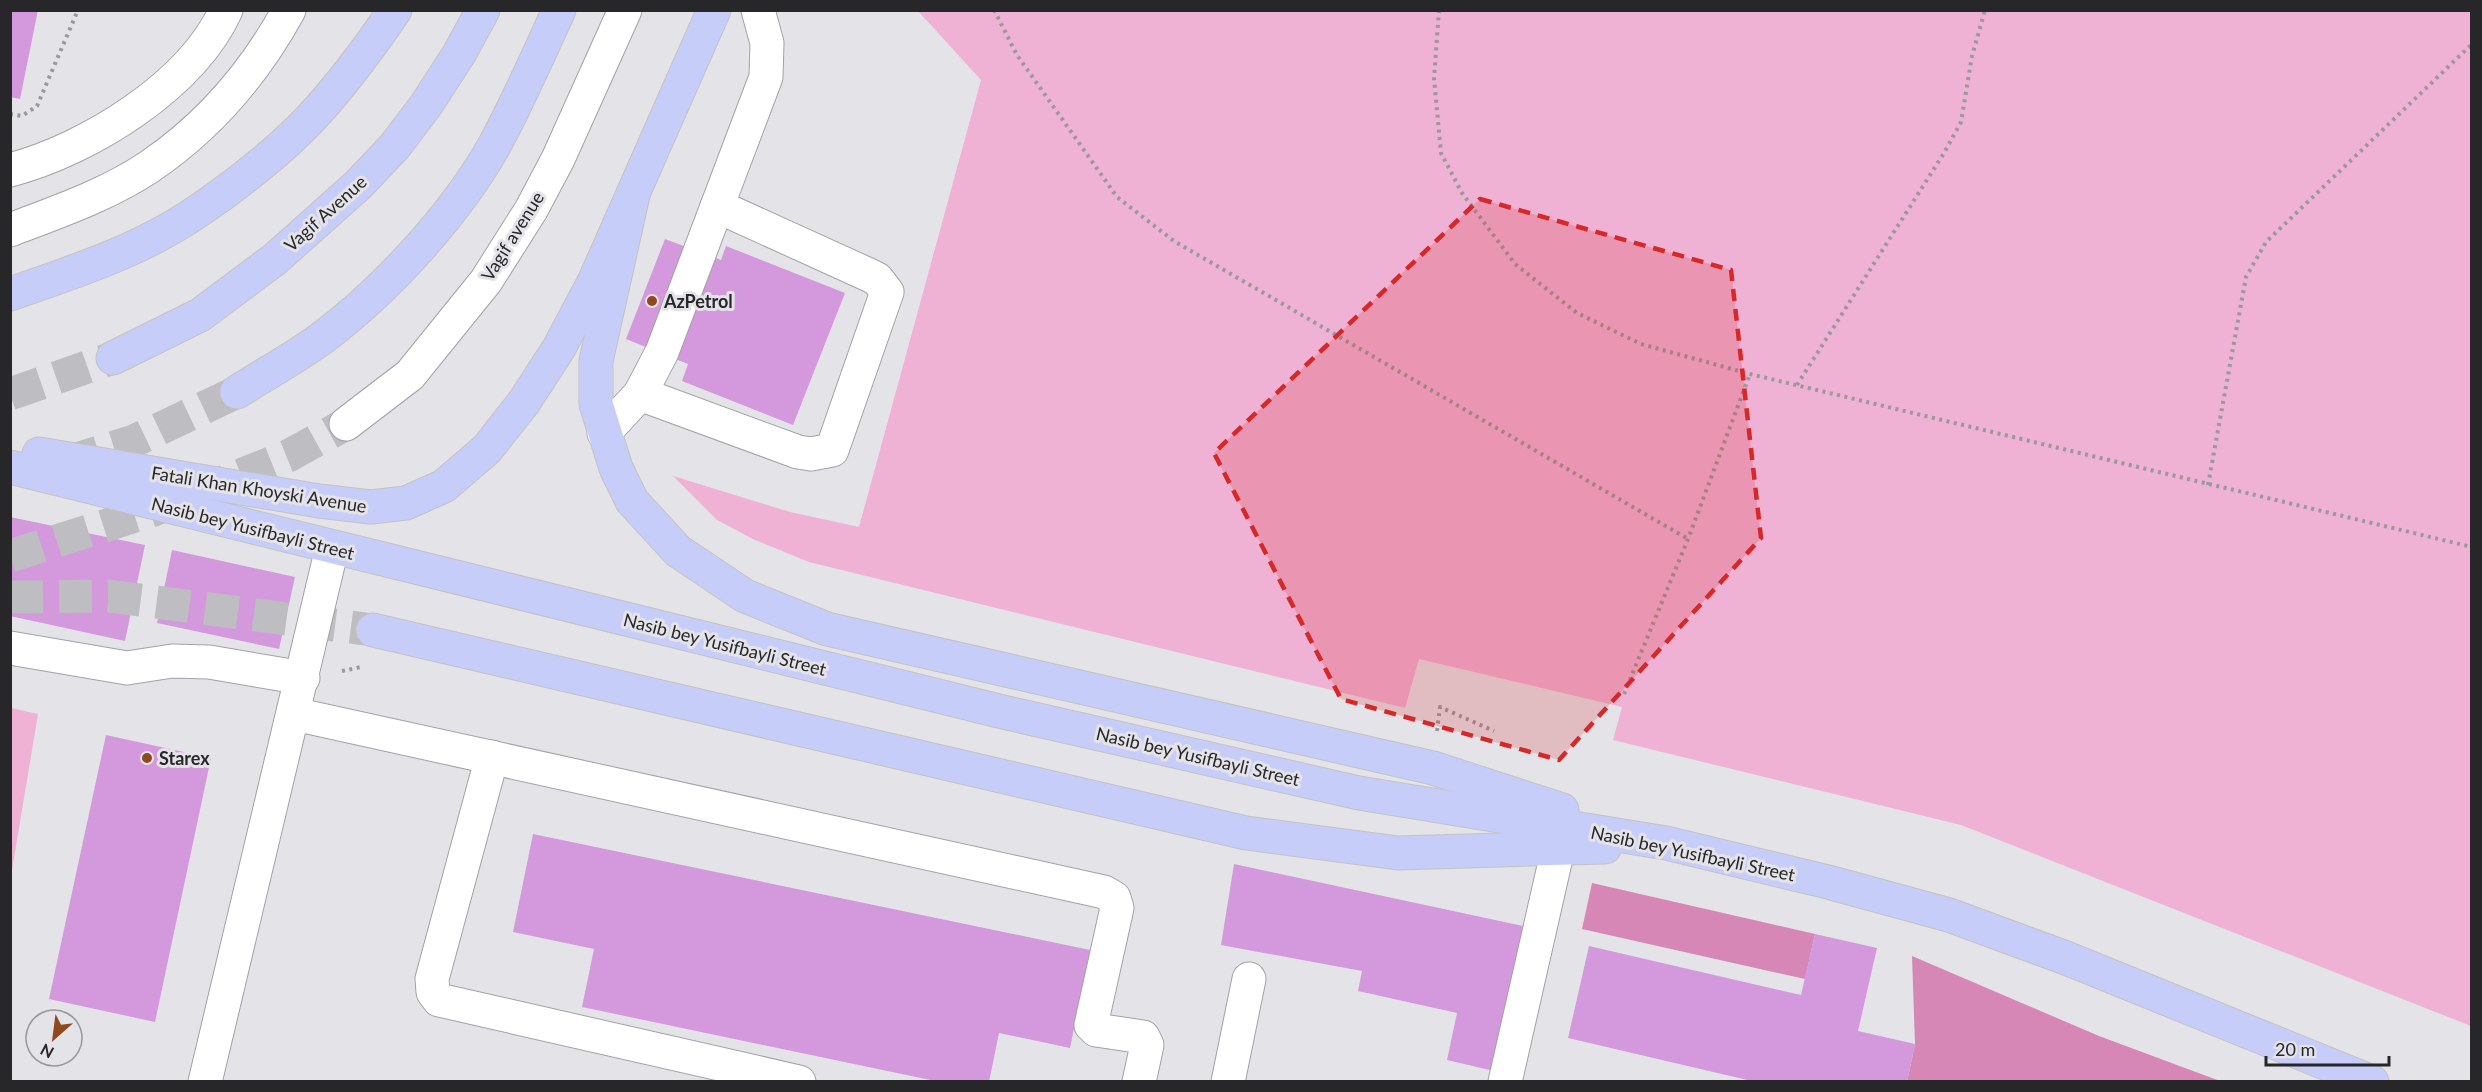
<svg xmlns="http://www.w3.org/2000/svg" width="2482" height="1092" viewBox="0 0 2482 1092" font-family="Lato,sans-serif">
	<rect width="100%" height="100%" fill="#e4e3e8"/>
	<!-- green -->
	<g fill="#efb1d4">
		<polygon points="918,11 2471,11 2471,1026 1961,825 1613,740 1622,707 1419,659 1405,708 809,562 753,539 717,520 673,476 790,512 859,527 981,80"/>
		<polygon points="11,708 38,714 11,876 10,708"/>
	</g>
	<!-- forest -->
	<g fill="#d687b5">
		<polygon points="1592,883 1815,934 1805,979 1582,929"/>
		<polygon points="1912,956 2099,1036 2220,1081 1907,1082 1915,1044"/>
	</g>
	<!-- building -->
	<g fill="#d499dc">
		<polygon points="10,10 38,10 20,99 10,97"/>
		<polygon points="665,239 721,260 726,246 845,293 793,425 682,381 688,364 626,339"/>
		<polygon points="10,517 145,545 125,641 10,616"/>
		<polygon points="172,550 295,577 279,649 157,623"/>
		<polygon points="106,735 211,758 155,1022 49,999"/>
		<polygon points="533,834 1090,950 1070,1048 999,1033 989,1082 940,1082 582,1007 594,949 513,932"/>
		<polygon points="1234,864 1523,926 1494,1071 1447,1060 1457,1013 1358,991 1362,971 1221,945"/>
		<polygon points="1815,934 1877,948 1858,1031 1915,1044 1907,1082 1756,1082 1568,1038 1589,946 1801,995"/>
	</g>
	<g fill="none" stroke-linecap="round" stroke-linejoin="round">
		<!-- minor-tunnel -->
		<polyline stroke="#bebdc2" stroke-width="33" stroke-dasharray="33 16" stroke-linecap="butt" points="10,556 154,510 288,456 346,424"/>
		<!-- major-tunnel -->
		<g stroke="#bebdc2" stroke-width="33" stroke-dasharray="33 16" stroke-linecap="butt">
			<polyline points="10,394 113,358"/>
			<polyline points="67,462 134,441 237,392"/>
			<polyline points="10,597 109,596 373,630"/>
		</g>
		<!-- minor casing -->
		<g stroke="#a3a1a6" stroke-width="35">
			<g id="minor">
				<path d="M10,170C89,149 191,86 226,10"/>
				<path d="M10,230C57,212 107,195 149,167C208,127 255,72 289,10"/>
				<polyline points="640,394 798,452 811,454 832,450 887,292 877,279 869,275 717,206"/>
				<polyline points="346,424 410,375 486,281 531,210 558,159 625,10"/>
				<polyline points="604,433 640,394 662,352 766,77 767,43 758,10"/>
				<polyline points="10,648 127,668 172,661 209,662 303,678"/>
				<polyline points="294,714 1104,892 1114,898 1117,908 1091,1025 1096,1030 1143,1037 1147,1045 1139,1082"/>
				<polyline points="492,757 432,979 433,992 439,1000 799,1082"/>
				<polyline points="205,1082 332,548"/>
				<polyline points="1228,1082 1249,979"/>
				<polyline points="1505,1082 1558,849"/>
			</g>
		</g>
		<!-- major casing -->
		<g stroke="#c3c2c3" stroke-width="35">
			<g id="major">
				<polyline points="633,195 596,361 596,404 616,468 632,501 678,551 745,596 827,629 1433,768 1562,810"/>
				<path d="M10,294C74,272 142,250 198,211C234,187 281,150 311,118C342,85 369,48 395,10"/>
				<polyline points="113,358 200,315 275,259 358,185 395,146 426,105 459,54 483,10"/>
				<path d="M237,392C265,374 295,358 322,338C385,291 455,215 494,146C518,102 538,56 559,10"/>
				<polyline points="39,454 319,501 371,507 406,503 444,486 487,449 524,402 559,348 594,282 714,10"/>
				<polyline points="10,467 1003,712 1359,793 1666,843 1828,882 1949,915 2066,958 2372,1082"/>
				<polyline points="373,630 1246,833 1398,853 1605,847"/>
			</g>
		</g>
		<!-- path -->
		<g stroke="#99989c" stroke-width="4" stroke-dasharray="3 4.5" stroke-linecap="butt">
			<polyline points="994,10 1017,55 1117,197 1174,241 1688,539"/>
			<polyline points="1439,10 1434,78 1441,153 1462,193 1515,264 1577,313 1641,344 1750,374 2472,547"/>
			<polyline points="10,114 22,116 37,106 78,10"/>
			<polyline points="1797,385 1944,153 1961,122 1972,56 1985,10"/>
			<polyline points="2208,485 2246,277 2266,242 2472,44"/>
			<polyline points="342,671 361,667"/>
			<polyline points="1624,694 1688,539 1750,374"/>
			<polyline points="1437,731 1440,707 1494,731"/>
		</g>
		<!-- minor -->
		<use href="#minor" stroke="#fff" stroke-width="33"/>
		<!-- major -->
		<use href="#major" stroke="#c7cdf9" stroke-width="33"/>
	</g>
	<!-- marked area -->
	<path fill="#d62828" fill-opacity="0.2" stroke="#d62828" stroke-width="4.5" stroke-dasharray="12 8" stroke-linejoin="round" d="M1480,199L1731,270L1761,538L1559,760L1341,699L1214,453Z"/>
	<!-- markers -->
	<g fill="#8e4a1e" stroke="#e4e3e8" stroke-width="2">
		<circle cx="652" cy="301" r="6"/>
		<circle cx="147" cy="758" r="6"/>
	</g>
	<g text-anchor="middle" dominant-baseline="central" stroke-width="6" stroke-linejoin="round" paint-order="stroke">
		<!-- street labels -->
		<g font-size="18" fill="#272628" stroke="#e4e3e8">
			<text transform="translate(325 213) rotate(-42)">Vagif Avenue</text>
			<text transform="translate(512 236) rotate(-58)">Vagif avenue</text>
			<text transform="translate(259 489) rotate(9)">Fatali Khan Khoyski Avenue</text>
			<text transform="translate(253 528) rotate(14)">Nasib bey Yusifbayli Street</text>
			<text transform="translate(725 644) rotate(14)">Nasib bey Yusifbayli Street</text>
			<text transform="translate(1198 756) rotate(13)">Nasib bey Yusifbayli Street</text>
			<text transform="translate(1693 853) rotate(12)">Nasib bey Yusifbayli Street</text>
		</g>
		<!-- poi labels -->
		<g font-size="18" font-weight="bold" fill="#272628" stroke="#e4e3e8" text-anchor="start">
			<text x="664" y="301">AzPetrol</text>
			<text x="159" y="758">Starex</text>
		</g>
	</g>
	<!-- border -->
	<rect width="2482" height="1092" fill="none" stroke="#272628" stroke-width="24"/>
	<!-- north arrow -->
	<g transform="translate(54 1038) rotate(208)"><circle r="28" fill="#e4e3e8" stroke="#98979b" stroke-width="1.5"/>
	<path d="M0-4.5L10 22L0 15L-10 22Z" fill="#8e4a1e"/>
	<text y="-9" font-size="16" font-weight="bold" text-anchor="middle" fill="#272628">N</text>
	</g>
	<!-- scale -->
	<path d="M2266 1056v9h123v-9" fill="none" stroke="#272628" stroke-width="3"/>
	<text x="2275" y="1056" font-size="18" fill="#272628" stroke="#e4e3e8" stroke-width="4.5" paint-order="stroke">20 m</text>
</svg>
